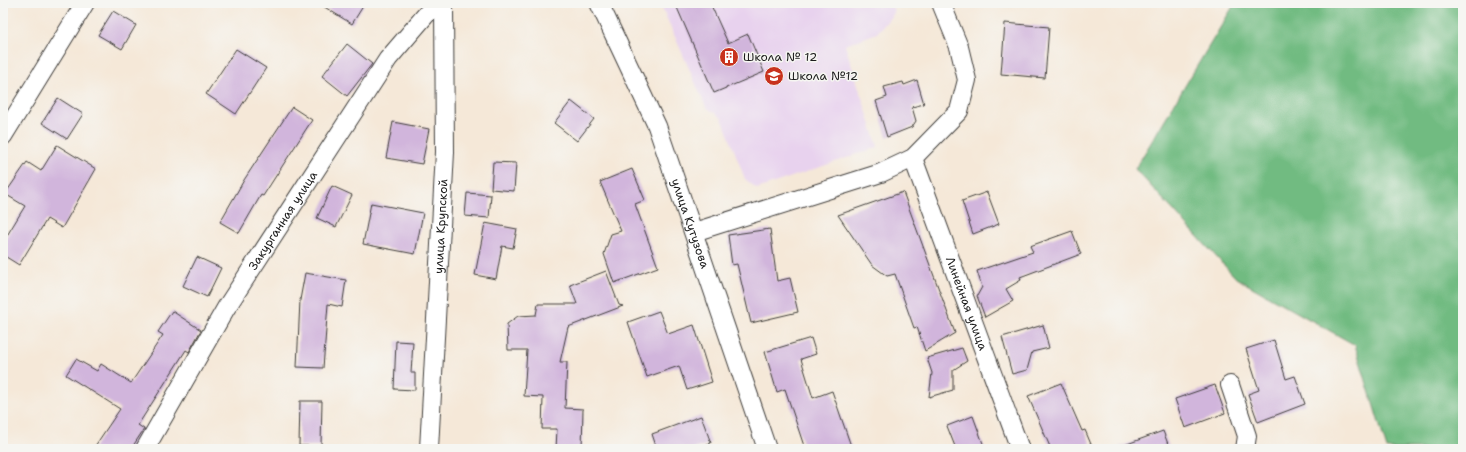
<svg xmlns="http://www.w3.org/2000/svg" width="1466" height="452" viewBox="0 0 1466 452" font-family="'Shantell Sans',sans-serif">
	<rect width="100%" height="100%" fill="#f6f6f2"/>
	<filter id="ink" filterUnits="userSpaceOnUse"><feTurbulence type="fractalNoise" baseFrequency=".025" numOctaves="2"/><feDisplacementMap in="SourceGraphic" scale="8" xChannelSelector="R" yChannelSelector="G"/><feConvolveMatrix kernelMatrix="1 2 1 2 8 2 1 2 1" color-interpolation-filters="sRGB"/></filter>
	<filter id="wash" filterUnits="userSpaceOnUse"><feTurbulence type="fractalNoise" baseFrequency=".012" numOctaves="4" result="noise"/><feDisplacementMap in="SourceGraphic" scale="16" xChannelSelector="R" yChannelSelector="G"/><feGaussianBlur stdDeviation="0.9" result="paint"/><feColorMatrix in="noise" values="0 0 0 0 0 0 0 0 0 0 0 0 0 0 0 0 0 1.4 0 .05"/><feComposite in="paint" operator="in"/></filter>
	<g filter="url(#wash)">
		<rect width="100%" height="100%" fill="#f5e8d8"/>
		<!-- built -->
		<polygon fill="#e8d2ee" points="660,3 892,3 894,13 877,33 845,45 878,147 757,189 745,179 722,118 706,107"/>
		<!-- forest -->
		<polygon fill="#71bb81" stroke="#466c4e" points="1235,3 1463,3 1463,449 1387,449 1355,345 1236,278 1135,169"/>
		<g id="blocks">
			<!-- building -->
			<g fill="#d1b5dc">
				<polygon points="318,3 365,3 352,24"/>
				<polygon points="675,3 710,3 728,43 748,34 764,72 714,93"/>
				<polygon points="113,11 136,25 122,49 98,35"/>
				<polygon points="1005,23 1049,27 1045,78 1001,74"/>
				<polygon points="347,44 372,64 347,96 322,76"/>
				<polygon points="236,49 266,68 236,114 206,94"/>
				<polygon points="917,80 924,104 912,107 916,121 912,127 887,137 876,101 887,97 884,87 903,82 904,85"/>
				<polygon points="58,98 83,114 67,139 42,123"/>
				<polygon points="571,101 594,119 577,141 554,123"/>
				<polygon points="292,107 312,120 263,196 261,195 239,233 220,222 244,180"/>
				<polygon points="393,122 429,129 422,164 386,158"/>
				<polygon points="57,145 96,169 62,228 47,219 19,265 3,255 3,242 25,206 5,194 27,162 41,171"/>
				<polygon points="493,162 516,163 514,191 491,189"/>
				<polygon points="632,169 645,200 635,204 658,267 614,283 604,254 611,234 621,231 600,182"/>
				<polygon points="332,186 352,195 336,227 317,218"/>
				<polygon points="903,192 955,333 925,351 917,327 914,328 895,274 887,276 872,265 838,215"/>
				<polygon points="987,192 999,224 973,234 962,201"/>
				<polygon points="467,193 491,195 489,218 465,216"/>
				<polygon points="371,203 423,213 415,254 363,244"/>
				<polygon points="485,223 517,229 513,248 502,246 496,279 475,275"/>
				<polygon points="770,229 777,281 790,278 798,312 751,323 737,264 732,265 728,235"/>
				<polygon points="1072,231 1081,254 1020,277 1021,280 1006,289 1013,301 985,317 977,296 982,287 977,271 1033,252 1030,246"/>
				<polygon points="197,257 221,268 207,297 183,286"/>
				<polygon points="606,271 619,305 623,306 568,327 560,362 567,362 565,408 583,409 582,449 556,449 557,429 542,429 543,397 524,396 527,350 508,350 507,324 518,316 536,315 538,304 577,304 570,285"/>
				<polygon points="305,273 346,280 342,307 328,304 323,368 297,367 300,300"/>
				<polygon points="172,311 201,330 189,352 186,350 138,425 144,429 131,449 93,449 120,409 66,375 76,359 97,371 101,364 131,383 163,335 158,332"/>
				<polygon points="659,311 668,334 694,325 712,382 687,390 679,366 647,377 628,322"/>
				<polygon points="1043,325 1049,348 1032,352 1027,370 1012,374 1002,337"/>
				<polygon points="811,338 816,354 801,359 813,398 832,391 852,449 805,449 785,389 777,392 765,352"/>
				<polygon points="1274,340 1286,379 1295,376 1305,404 1258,422 1248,394 1259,390 1246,349"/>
				<polygon points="396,341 413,342 411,373 415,373 415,390 394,389"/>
				<polygon points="962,348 967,361 953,370 953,390 929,397 932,373 927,358"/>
				<polygon points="1061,383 1082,431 1085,430 1093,449 1051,449 1028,396"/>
				<polygon points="1215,385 1225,413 1185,428 1175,399"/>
				<polygon points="300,401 322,401 321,446 299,446"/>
				<polygon points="701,416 711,443 694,449 657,449 652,434"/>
				<polygon points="973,416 985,449 956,449 947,426"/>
				<polygon points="1163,431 1170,449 1119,449 1119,447"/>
			</g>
		</g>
	</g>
	<g filter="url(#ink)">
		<use href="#blocks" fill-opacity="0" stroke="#3d3b38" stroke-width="1"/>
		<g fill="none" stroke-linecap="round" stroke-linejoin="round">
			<!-- minor casing -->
			<g stroke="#3d3b38" stroke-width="20">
				<g id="minor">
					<path id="s1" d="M599,3L657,126L767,449"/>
					<polyline points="3,136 85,3"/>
					<path id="s2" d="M913,158L1020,449"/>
					<polyline points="694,232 881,173 913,158 959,111 967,80 959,47 941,3"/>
					<polyline points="1230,385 1247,436 1245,449"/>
					<path id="s3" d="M145,449L226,308L388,59L436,3"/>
					<path id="s4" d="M429,449L445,152L444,3"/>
				</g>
			</g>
			<!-- minor -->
			<use href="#minor" stroke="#fff" stroke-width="18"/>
		</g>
	</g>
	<!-- icons -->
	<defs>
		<g id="building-disc" transform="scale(1)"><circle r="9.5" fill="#c8321e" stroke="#f6f6f2"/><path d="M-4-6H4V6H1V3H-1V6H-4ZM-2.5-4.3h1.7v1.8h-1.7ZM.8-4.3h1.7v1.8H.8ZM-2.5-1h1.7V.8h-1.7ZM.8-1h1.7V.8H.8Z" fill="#fff"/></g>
		<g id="school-disc" transform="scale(1)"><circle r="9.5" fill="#c8321e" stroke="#f6f6f2"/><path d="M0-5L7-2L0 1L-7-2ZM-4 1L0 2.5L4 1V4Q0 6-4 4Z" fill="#fff"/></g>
	</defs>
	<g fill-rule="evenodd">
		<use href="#building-disc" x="729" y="57"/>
		<use href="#school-disc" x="774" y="76"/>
	</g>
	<g text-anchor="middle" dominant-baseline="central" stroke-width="3" stroke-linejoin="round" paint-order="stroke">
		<!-- poi labels -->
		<g font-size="12" fill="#1c1c1c" stroke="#f6f6f2" text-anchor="start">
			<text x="743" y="57">Школа № 12</text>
			<text x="788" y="76">Школа №12</text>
		</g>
		<!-- street labels -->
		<g font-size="12" fill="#1c1c1c" stroke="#f6f6f2">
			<text stroke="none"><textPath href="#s3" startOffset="267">Закурганная улица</textPath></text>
			<text stroke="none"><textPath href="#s1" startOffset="239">улица Кутузова</textPath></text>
			<text stroke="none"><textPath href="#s4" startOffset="223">улица Крупской</textPath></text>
			<text stroke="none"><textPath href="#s2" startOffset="155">Линейная улица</textPath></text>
		</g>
	</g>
	<!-- margin -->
	<rect width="1466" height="452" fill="none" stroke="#f6f6f2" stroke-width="16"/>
</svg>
